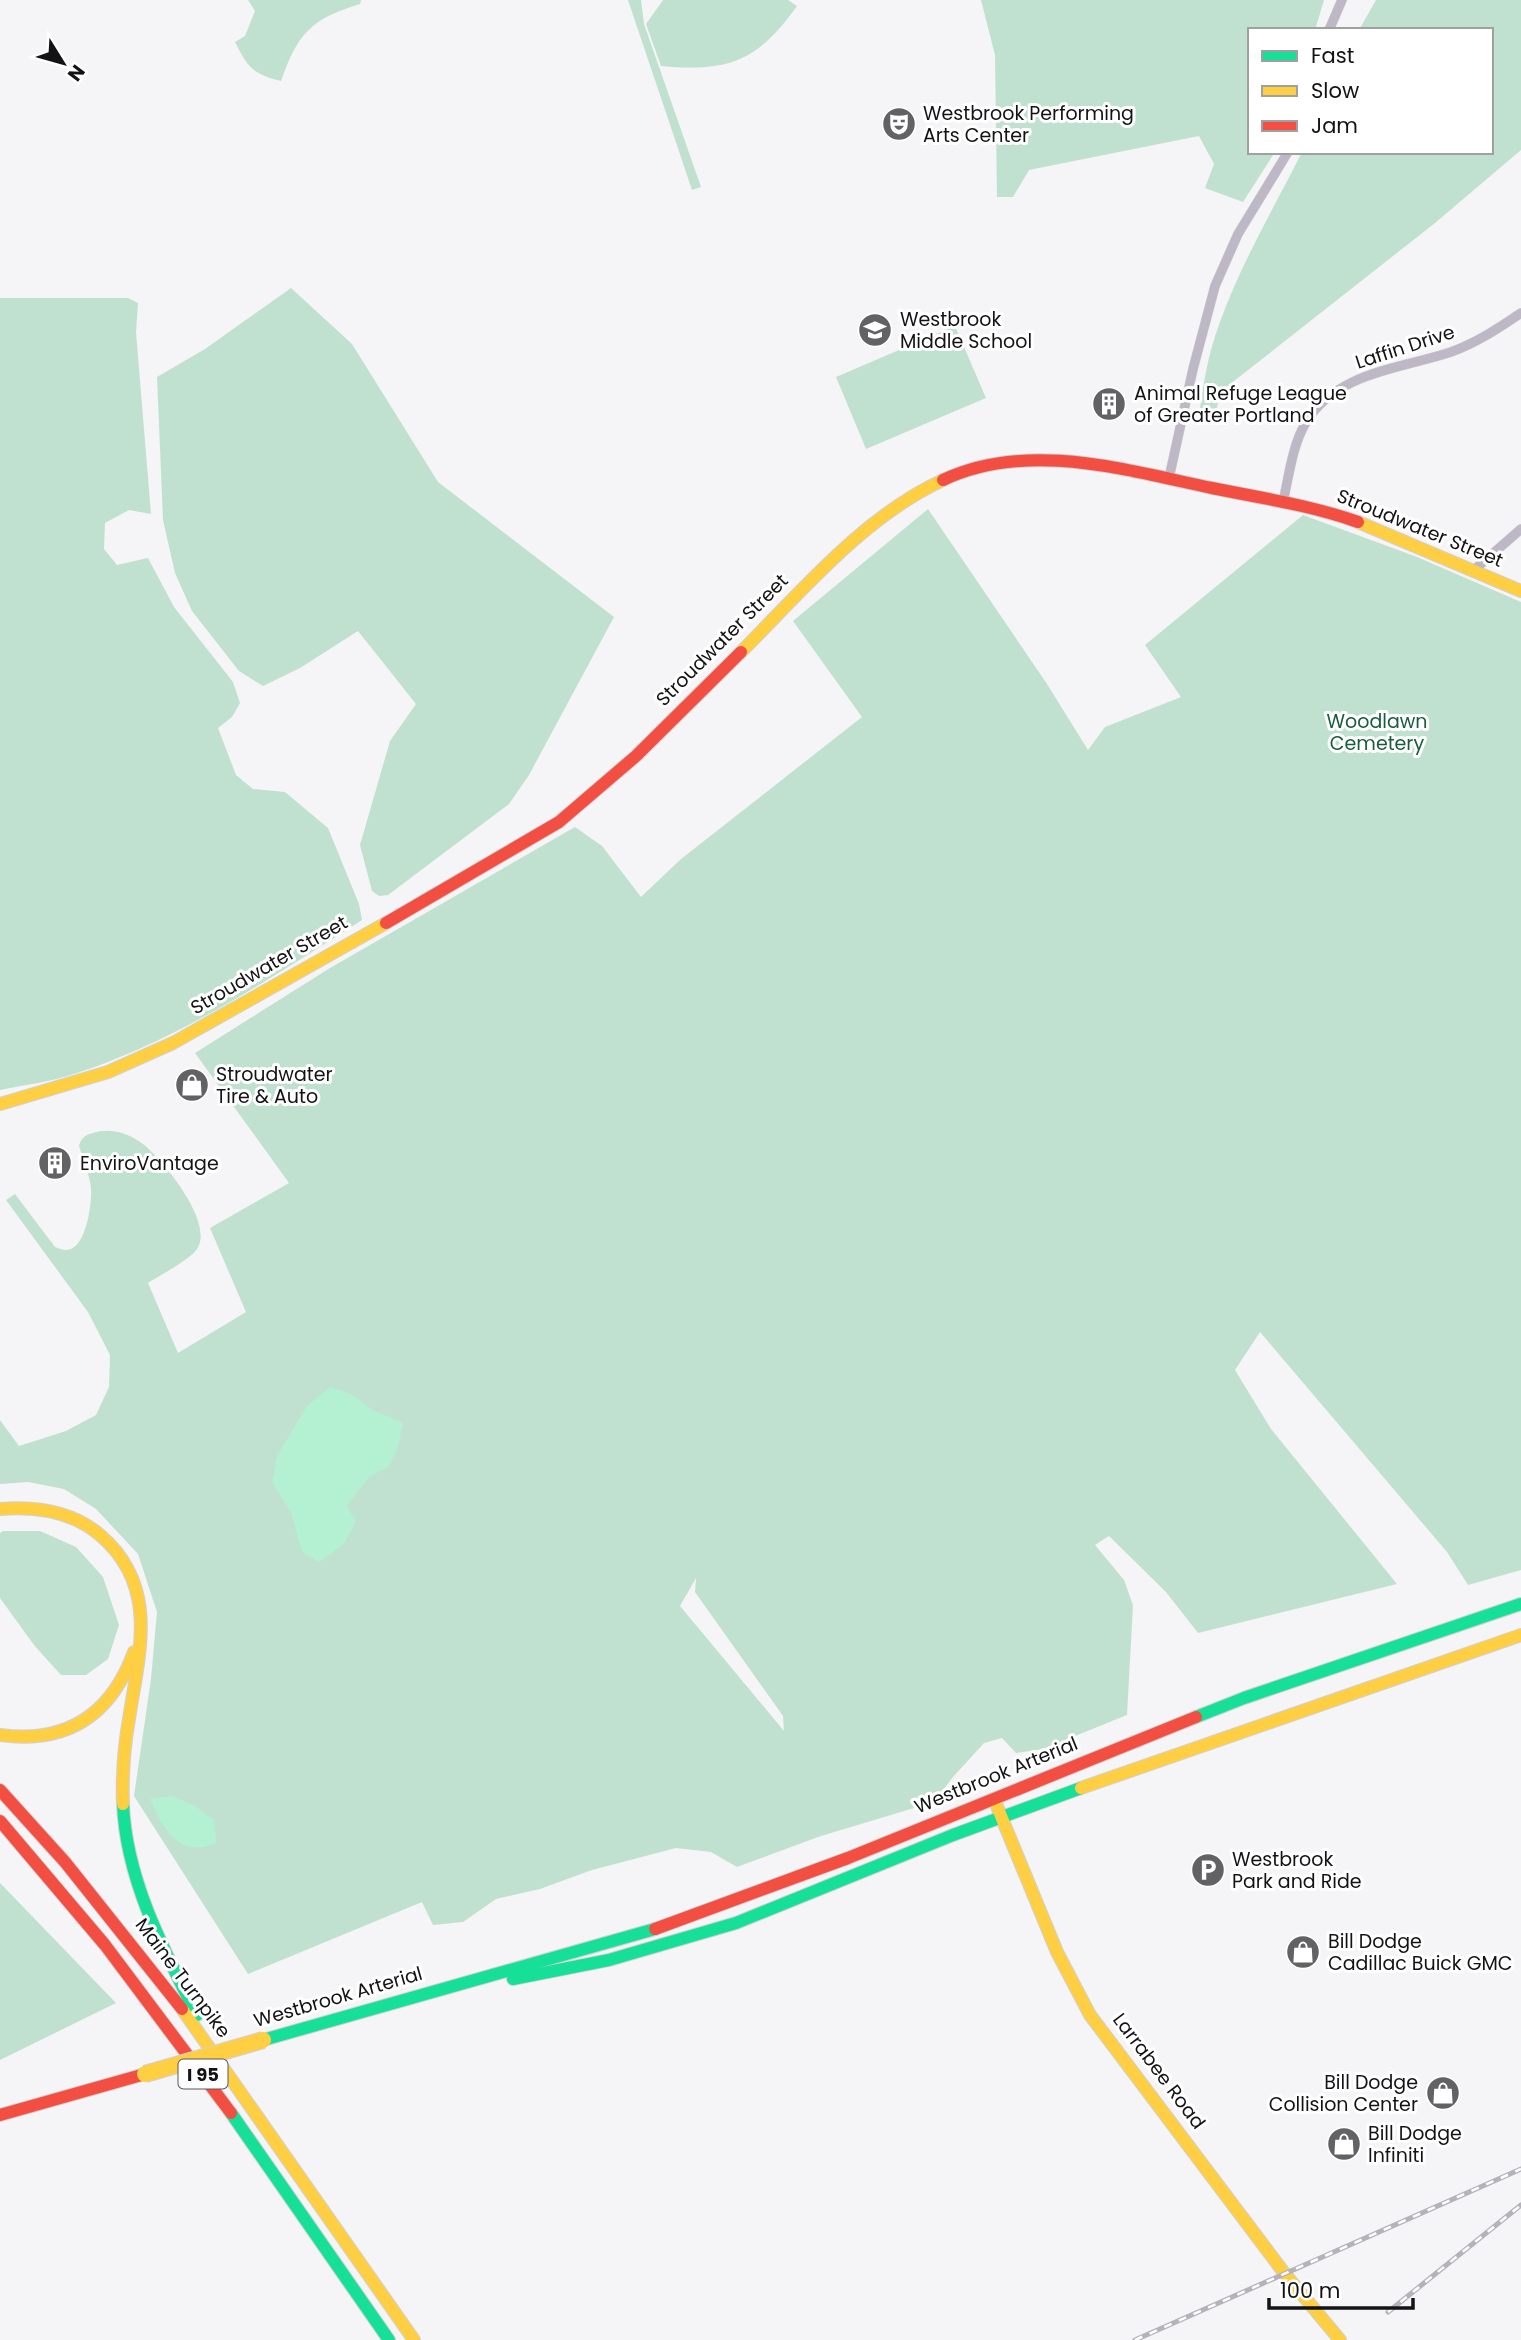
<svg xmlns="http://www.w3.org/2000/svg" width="1521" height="2340" viewBox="0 0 1521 2340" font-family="Poppins,sans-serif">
	<rect width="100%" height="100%" fill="#f5f4f6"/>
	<!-- green -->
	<g fill="#c0e1d0" fill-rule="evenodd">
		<path d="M248,0H361L360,4C311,19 298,33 281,81C253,74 248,68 235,42L245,36L255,11Z"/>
		<polygon points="628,0 641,0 644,24 701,187 692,190"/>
		<path d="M663,0H788L797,6C757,62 728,72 661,66L646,24Z"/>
		<polygon points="981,0 1324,0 1315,30 1250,30 1250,152 1275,152 1243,202 1205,188 1214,164 1199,136 1029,170 1013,197 997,197 995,55"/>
		<path d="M1376,0H1521V150L1435,223L1220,392L1215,418L1199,417C1203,385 1208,353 1220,322C1241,263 1274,208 1302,152H1491V30H1359Z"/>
		<polygon points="291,288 352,344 438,482 614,617 529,775 509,804 388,895 379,896 372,891 360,845 390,741 416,704 358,631 300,668 263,686 239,671 192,611 175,573 163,520 157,377 205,349"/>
		<path d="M128,298L138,303L136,332L151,514L129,510L105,523L104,549L117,565L148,558L174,607L233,682L240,703L232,717L218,728L236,775L253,789L285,792L328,828L359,904L362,920C273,977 175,1042 74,1074C50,1082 24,1085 0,1090V298Z"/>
		<polygon points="955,326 986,398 866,449 836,377"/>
		<path d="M928,509L1047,684L1088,750L1105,727L1181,697L1145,645L1303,515L1417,557L1521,602V1570L1468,1585L1447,1552L1260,1332L1235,1370L1271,1429L1397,1584L1198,1633L1166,1592L1109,1536L1095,1545L1124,1580L1133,1605L1127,1715L1043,1749L1016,1753L1002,1738L984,1743L953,1777L934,1802L821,1836L737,1867L711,1852L676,1848L592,1870L540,1889L496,1899L463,1922L433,1925L422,1902L248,1974L134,1796L151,1679L157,1612L138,1554L96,1509L64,1489L28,1482L0,1484V1420L19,1446L66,1431L96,1415L109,1387L110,1355L88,1312L6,1200L15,1194L55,1247C59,1248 62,1250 66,1250C86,1250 92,1204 91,1189C90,1175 83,1160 79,1146C81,1138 85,1135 93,1133C110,1127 129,1133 143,1144C163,1160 215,1223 197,1249C192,1258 159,1276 148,1283L178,1353L246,1312L210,1228L289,1183L195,1053L330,968L575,827L602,846L641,897L681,859L862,717L793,621ZM696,1578L695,1592L783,1716L784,1731L680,1606Z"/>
		<polygon points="3,1531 40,1531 76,1547 103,1577 119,1625 108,1659 86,1675 61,1675 34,1645 0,1598 0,1533"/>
		<polygon points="0,1883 116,2003 0,2060"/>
	</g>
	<!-- water -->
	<g fill="#b3f1d2">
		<polygon points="330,1387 351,1394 373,1410 403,1423 397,1450 388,1467 369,1477 347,1506 356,1522 343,1545 319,1562 302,1552 291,1513 272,1482 278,1454 307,1406"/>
		<path d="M172,1796L195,1806L214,1820L216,1843C178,1859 163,1829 150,1799Z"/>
	</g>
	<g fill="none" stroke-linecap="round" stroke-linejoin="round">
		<!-- street casing -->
		<g stroke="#d1d0d2" stroke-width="10">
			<g id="street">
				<polyline points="1329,30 1342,0"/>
				<polyline points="1169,478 1193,369 1215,286 1238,234 1288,152"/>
				<path d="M1283,502C1289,476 1292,447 1305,424C1335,372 1400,369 1451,352C1476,343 1499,328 1521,313"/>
				<polyline points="1474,570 1521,529"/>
			</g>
		</g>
		<!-- fast casing -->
		<g stroke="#d1d0d2" stroke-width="14">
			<g id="fast">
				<polyline points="1196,1717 1244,1698 1521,1604"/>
				<path d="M123,1804C126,1879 163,1949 197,2015"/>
				<polyline points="513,1979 609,1960 736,1923 953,1835 1081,1788"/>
				<polyline points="263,2040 655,1929"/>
				<polyline points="231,2113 389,2340"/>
			</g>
		</g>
		<!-- slow casing -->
		<g stroke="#d1d0d2" stroke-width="14">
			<g id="slow">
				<polyline points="1358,522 1521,591"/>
				<path d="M741,652C802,591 863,517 943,480"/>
				<polyline points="0,1104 108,1072 173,1043 386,923"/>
				<path d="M0,1509C36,1506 72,1511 100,1535C160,1586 139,1653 129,1719C124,1747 122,1776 123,1804"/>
				<path d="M0,1735C67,1744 111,1715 134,1652"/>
				<polyline points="1081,1788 1521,1635"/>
				<polyline points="994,1799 1057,1952 1090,2015 1285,2274 1340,2340"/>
				<polyline points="182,2009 414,2340"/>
			</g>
		</g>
		<!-- jam casing -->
		<g stroke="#d1d0d2" stroke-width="14">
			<g id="jam">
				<path d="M943,480C1028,440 1125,470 1212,488C1261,498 1310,505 1358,522"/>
				<polyline points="386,923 559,822 636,756 741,652"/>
				<polyline points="0,1790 65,1862 182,2009"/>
				<polyline points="0,1821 105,1945 231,2113"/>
				<polyline points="655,1929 848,1858 1196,1717"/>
				<polyline points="0,2115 145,2074"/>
			</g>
		</g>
		<!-- street -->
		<use href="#street" stroke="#beb8c6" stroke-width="9"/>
		<!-- fast -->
		<use href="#fast" stroke="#16e098" stroke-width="12"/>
		<!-- slow -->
		<use href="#slow" stroke="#ffcf43" stroke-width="12"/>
		<!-- jam -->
		<use href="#jam" stroke="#f24e42" stroke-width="12"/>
		<!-- rail casing -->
		<g stroke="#b5b3ba" stroke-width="5">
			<g id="rail">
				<polyline points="1388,2312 1521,2205"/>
				<polyline points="1135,2340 1521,2169"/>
			</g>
		</g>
		<!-- rail -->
		<use href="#rail" stroke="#fff" stroke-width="2.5" stroke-dasharray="8" stroke-linecap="butt"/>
		<!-- slow-bridge casing -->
		<g stroke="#d1d0d2" stroke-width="18" stroke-linecap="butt">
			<polyline id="slow-bridge" points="145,2074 263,2040"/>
		</g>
		<!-- slow-bridge -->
		<use href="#slow-bridge" stroke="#ffcf43" stroke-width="16"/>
	</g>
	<!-- icons -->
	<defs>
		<g id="theatre-disc" transform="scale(1.75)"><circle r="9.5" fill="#626163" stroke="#fff"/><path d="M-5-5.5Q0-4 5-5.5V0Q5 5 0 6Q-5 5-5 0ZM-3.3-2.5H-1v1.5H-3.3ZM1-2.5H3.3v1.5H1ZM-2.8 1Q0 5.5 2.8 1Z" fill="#fff"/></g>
		<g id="school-disc" transform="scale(1.75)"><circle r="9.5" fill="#626163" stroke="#fff"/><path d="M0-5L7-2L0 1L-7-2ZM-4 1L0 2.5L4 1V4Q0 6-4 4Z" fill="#fff"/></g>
		<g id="building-disc" transform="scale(1.75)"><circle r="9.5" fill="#626163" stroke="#fff"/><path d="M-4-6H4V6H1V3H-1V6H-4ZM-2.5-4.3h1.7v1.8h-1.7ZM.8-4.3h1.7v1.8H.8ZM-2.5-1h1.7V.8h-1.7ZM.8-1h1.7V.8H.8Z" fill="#fff"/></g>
		<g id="shop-disc" transform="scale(1.75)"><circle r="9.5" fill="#626163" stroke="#fff"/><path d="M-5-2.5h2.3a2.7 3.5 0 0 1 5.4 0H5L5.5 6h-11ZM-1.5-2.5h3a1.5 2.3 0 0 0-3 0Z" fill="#fff"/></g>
		<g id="parking-disc" transform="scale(1.75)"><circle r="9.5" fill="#626163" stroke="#fff"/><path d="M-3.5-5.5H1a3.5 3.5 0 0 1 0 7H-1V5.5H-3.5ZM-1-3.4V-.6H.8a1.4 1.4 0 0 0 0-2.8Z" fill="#fff"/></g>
	</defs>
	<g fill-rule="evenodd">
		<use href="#theatre-disc" x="899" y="124"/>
		<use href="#school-disc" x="875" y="330"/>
		<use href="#building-disc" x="1109" y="404"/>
		<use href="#shop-disc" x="192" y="1085"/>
		<use href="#building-disc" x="55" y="1163"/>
		<use href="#parking-disc" x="1208" y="1870"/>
		<use href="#shop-disc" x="1303" y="1952"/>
		<use href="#shop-disc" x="1443" y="2093"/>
		<use href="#shop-disc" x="1344" y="2144"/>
	</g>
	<g text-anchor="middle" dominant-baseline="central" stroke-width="6" stroke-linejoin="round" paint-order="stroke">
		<!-- shield labels -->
		<rect fill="#fff" stroke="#5a595a" stroke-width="2" x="178.5" y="2059.5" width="49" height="29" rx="5"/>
		<g font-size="18" font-weight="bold" fill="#131214">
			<text x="203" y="2074">I 95</text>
		</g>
		<!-- poi labels -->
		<g font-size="19" fill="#131214" stroke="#fff" text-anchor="start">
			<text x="923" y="113">Westbrook Performing<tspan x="923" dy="22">Arts Center</tspan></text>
			<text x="900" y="319">Westbrook<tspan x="900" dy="22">Middle School</tspan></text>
			<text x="1134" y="393">Animal Refuge League<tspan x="1134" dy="22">of Greater Portland</tspan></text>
			<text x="216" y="1074">Stroudwater<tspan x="216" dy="22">Tire &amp; Auto</tspan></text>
			<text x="80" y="1163">EnviroVantage</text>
			<text x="1232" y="1859">Westbrook<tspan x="1232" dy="22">Park and Ride</tspan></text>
			<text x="1328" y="1941">Bill Dodge<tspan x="1328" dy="22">Cadillac Buick GMC</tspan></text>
			<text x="1418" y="2082" text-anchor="end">Bill Dodge<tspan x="1418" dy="22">Collision Center</tspan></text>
			<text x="1368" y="2133">Bill Dodge<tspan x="1368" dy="22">Infiniti</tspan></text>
		</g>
		<!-- street labels -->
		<g font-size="19" fill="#131214" stroke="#fff">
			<text transform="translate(1405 347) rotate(-18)">Laffin Drive</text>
			<text transform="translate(1420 528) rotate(22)">Stroudwater Street</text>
			<text transform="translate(722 640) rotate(-45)">Stroudwater Street</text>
			<text transform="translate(269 965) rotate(-30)">Stroudwater Street</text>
			<text transform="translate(996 1775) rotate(-22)">Westbrook Arterial</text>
			<text transform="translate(183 1978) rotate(53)">Maine Turnpike</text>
			<text transform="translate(338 1997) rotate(-16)">Westbrook Arterial</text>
			<text transform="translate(1159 2071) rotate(53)">Larrabee Road</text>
		</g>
		<!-- park labels -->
		<g font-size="19" fill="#195c3f" stroke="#fff">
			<text x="1377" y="721">Woodlawn<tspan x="1377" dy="22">Cemetery</tspan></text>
		</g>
	</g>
	<!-- legend -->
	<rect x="1248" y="28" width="245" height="126" fill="#ffffff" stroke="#a1a0a1" stroke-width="2"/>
	<rect x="1262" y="51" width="35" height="10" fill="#16e098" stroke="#a1a0a1" stroke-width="2"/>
	<text x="1311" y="63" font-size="21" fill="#131214">Fast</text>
	<rect x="1262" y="86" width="35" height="10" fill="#ffcf43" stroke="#a1a0a1" stroke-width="2"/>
	<text x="1311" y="98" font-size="21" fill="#131214">Slow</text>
	<rect x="1262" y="121" width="35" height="10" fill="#f24e42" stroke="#a1a0a1" stroke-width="2"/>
	<text x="1311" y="133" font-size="21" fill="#131214">Jam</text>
	<!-- north arrow -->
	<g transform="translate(63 63) rotate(127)" stroke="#ffffff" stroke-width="5" paint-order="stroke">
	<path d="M0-5L12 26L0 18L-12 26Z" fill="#131214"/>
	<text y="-10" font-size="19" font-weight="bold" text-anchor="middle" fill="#131214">N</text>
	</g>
	<!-- scale -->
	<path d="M1269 2298v10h144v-10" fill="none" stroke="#131214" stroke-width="3.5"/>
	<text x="1280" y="2298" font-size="21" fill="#131214" stroke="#ffffff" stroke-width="5" paint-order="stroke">100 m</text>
</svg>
